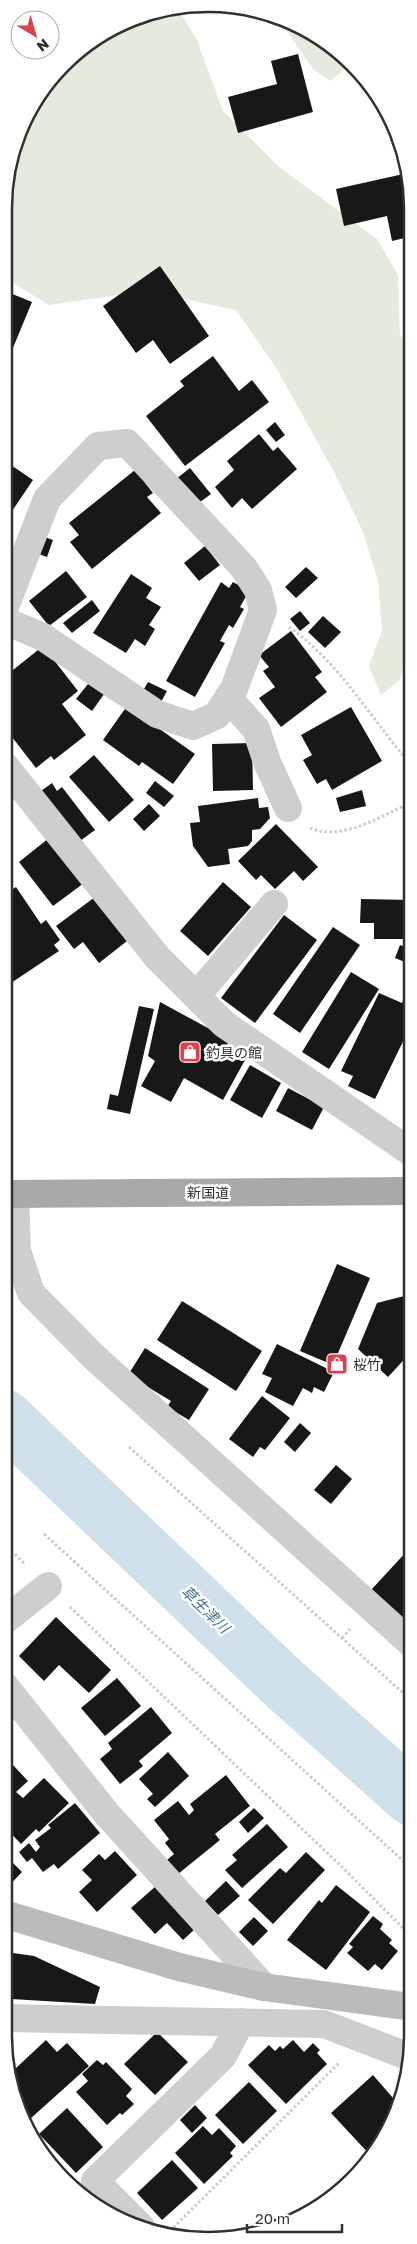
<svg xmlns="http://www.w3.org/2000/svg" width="417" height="2244" viewBox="0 0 417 2244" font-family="'Golos Text','Noto Sans JP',sans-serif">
	<rect width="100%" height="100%" fill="#fff"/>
	<!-- green -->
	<g fill="#e4eade">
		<polygon points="178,9 197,40 223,111 279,167 377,239 398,275 400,335 413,354 412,629 400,680 381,695 369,666 382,631 378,581 363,532 334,472 277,369 236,310 146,291 49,305 5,278 5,182 31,106 84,46 155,11"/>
		<polygon points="278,18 299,25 346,59 345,69 330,81 313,69"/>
	</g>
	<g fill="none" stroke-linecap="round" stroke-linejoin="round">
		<!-- river -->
		<polyline stroke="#cfe0eb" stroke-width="56" points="4,1417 282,1682 412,1798"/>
	</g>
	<!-- building -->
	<g fill="#181818">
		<polygon points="298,54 313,112 238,133 228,97 277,84 271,61"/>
		<polygon points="408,173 413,195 413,236 392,241 387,216 344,226 336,189"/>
		<polygon points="160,266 209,336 170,364 153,340 136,353 103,306"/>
		<polygon points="5,291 32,302 5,367"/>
		<polygon points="413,331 413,345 407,335"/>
		<polygon points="213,356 239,391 252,380 269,402 185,466 146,416 184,386 180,381"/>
		<polygon points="275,422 285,435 276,442 266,430"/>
		<polygon points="259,434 273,451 278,447 297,469 252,509 242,498 232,508 215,487 234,470 227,461"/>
		<polygon points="5,461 33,480 6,520 5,519"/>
		<polygon points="190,468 211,494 196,505 176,479"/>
		<polygon points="135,470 153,493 147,497 161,513 92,569 70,542 79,535 69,523"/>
		<polygon points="42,536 53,540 47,557 36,553"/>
		<polygon points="205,546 220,565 199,581 184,563"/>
		<polygon points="306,567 318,578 296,598 285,587"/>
		<polygon points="66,571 87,597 49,626 29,601"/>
		<polygon points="131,574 152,588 146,598 161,607 149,625 155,629 145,646 135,639 126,653 93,633"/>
		<polygon points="221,582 229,588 233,582 249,591 240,607 244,609 233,628 229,625 220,641 225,643 195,697 166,681"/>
		<polygon points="92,600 100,611 72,633 63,623"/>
		<polygon points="300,611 310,623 300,631 290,619"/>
		<polygon points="323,616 341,632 325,648 308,632"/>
		<polygon points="291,631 322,672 315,677 327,692 281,727 259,698 275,687 263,671 269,667 259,655"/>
		<polygon points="43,646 78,691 62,704 86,735 54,760 51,756 36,768 5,728 5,708 12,703 5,694 5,659 13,670"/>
		<polygon points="92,679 107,690 92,711 76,699"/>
		<polygon points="148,682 167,691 159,706 140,696"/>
		<polygon points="127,706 195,754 173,784 142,762 139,766 103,740"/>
		<polygon points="351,707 382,761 332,790 326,779 317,784 303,760 312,755 301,735"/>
		<polygon points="252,743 253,790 213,791 212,744"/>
		<polygon points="94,755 134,800 109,822 69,777"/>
		<polygon points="155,781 174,796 164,807 146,793"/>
		<polygon points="52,783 57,791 62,787 95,830 80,841 41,791"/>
		<polygon points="362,790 366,806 340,812 336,798"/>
		<polygon points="258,798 259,808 268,807 270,818 260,829 252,830 252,841 248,846 228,849 230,864 208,867 193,846 190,823 200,822 198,806"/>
		<polygon points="149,804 160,816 144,831 133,819"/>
		<polygon points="276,824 318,867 303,881 294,871 275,889 261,875 256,880 238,861"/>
		<polygon points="49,838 84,883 53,906 19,862"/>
		<polygon points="223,882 251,907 208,956 180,931"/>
		<polygon points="16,887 41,924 46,920 60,940 54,945 59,951 11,983 5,974 5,894"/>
		<polygon points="95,897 127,941 99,963 83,942 74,949 56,926"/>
		<polygon points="361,899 412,900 412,939 374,939 374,923 360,923"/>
		<polygon points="284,915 317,940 255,1023 221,998"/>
		<polygon points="333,927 360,945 300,1033 273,1014"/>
		<polygon points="400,945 412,949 412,965 395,958"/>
		<polygon points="351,972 379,989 329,1069 302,1052"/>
		<polygon points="379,993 402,1003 405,996 412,999 412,1023 375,1099 348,1086 353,1076 341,1071"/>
		<polygon points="160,1002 230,1040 225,1049 245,1060 223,1100 184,1078 171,1102 141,1086 155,1061 148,1056"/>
		<polygon points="139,1006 154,1009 130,1114 107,1109 110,1094 118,1096"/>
		<polygon points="250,1065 281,1083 262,1118 230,1100"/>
		<polygon points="288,1088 324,1107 312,1130 276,1111"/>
		<polygon points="412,1255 412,1278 405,1257"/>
		<polygon points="337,1264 370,1278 333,1365 300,1351"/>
		<polygon points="412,1294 412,1351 388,1377 358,1349 377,1303"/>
		<polygon points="182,1301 262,1351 236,1391 157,1340"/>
		<polygon points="277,1344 334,1372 324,1392 314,1387 312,1393 303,1388 293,1406 265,1392 272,1378 262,1374"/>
		<polygon points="145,1348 209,1389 189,1420 167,1407 171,1401 128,1375"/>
		<polygon points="262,1396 290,1418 265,1450 260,1447 253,1457 229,1439"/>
		<polygon points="300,1423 311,1433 295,1452 284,1442"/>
		<polygon points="336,1465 352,1479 331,1504 314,1490"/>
		<polygon points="410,1508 412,1508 412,1529 406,1528"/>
		<polygon points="408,1550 412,1554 412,1627 371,1590"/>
		<polygon points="56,1617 111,1670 89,1693 59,1665 44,1681 19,1656"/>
		<polygon points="117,1678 141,1706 105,1736 81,1708"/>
		<polygon points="151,1707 172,1733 139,1761 143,1766 120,1784 100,1759 112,1749 108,1743"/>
		<polygon points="168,1752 189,1776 155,1807 147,1799 153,1794 139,1779"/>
		<polygon points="13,1765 28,1781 16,1792 23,1798 44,1778 69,1803 39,1832 36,1829 21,1844 4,1826 4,1773"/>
		<polygon points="226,1775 250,1806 215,1834 220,1840 178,1874 167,1860 174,1854 165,1843 169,1839 154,1820 178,1801 189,1815 194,1810 190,1804"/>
		<polygon points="75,1803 100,1833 58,1869 54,1864 43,1872 32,1858 27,1862 19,1852 29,1843 36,1852 40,1847 35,1840 51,1828 48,1825"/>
		<polygon points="254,1808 264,1818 248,1833 239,1822"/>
		<polygon points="267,1824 288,1847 242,1888 225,1870 237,1860 232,1855"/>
		<polygon points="115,1851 137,1875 97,1912 79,1892 92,1880 82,1870 99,1854 105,1860"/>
		<polygon points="306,1852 325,1870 273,1924 248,1900 280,1868 286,1873"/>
		<polygon points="4,1854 22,1872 4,1891"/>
		<polygon points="226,1881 240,1896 218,1915 205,1901"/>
		<polygon points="336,1885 370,1912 326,1970 287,1940 319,1900 322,1903"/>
		<polygon points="156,1886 196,1928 183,1940 167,1923 155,1934 131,1908"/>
		<polygon points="373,1916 383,1924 380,1929 392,1940 389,1943 398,1951 382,1970 375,1964 368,1971 347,1953 353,1947 349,1944"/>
		<polygon points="254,1917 268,1931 253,1946 239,1932"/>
		<polygon points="13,1953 34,1956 100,1987 95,2004 11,1999"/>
		<polygon points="157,2032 188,2062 155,2095 124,2064"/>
		<polygon points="46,2040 57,2052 67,2043 89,2066 30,2119 18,2106 9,2064 11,2062 16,2068"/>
		<polygon points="293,2040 304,2052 313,2043 320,2050 317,2053 327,2064 286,2104 248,2065 269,2045 275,2051 280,2046 283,2049"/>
		<polygon points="97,2060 103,2065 106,2062 132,2089 126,2096 134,2104 122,2115 120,2113 107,2125 76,2092 88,2081 82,2074"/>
		<polygon points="373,2075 393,2098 402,2089 386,2138 371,2156 331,2113"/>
		<polygon points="249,2082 277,2111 243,2144 215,2115"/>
		<polygon points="195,2105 207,2118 192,2133 180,2120"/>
		<polygon points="67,2108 103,2147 76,2173 39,2134"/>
		<polygon points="203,2126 212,2135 219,2128 236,2146 230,2153 233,2156 204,2184 175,2153"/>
		<polygon points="172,2160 198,2188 162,2220 137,2193"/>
	</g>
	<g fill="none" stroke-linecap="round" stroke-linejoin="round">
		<!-- path -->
		<g stroke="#cbcbcb" stroke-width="3" stroke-dasharray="2.5 2.5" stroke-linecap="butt">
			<path d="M289,627C340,663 371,719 412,766"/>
			<path d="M310,828C342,842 383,815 412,802"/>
			<polyline points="129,1447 412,1701"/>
			<polyline points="44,1534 412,1869"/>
			<polyline points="4,1544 26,1565"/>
			<polyline points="70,1607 342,1867 412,1937"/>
			<polyline points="342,1638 350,1629"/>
			<polyline points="170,2231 339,2063"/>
		</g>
		<!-- street -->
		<g stroke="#cecece" stroke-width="28">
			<polyline points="5,621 43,637 157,714 193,726 217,715 234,689 263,610 258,590 243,567 127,443 98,446 47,499 5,607"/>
			<polyline points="228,698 256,729 267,762 288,808"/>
			<polyline points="5,766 157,957 224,1024 412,1153"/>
			<polyline points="197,995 274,904"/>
			<polyline points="15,1194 17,1251 31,1293 93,1356 412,1644"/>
			<polyline points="4,1621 48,1586"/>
			<polyline points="4,1685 107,1814 264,1987"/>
			<polyline points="4,2018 324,2024 412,2058"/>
			<polyline points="141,2227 95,2181 223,2056 241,2022"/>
		</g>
		<!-- secondary -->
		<polyline stroke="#bbb" stroke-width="28" points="4,1914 179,1967 264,1987 412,2007"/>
		<!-- primary -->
		<polyline stroke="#a9a9a9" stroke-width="28" points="5,1194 412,1191"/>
	</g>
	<!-- icons -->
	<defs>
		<g id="shop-square" transform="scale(1.125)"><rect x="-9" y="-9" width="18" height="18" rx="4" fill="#d9424f" stroke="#fff"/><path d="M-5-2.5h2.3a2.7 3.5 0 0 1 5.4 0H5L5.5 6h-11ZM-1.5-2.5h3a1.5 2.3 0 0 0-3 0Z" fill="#fff"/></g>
	</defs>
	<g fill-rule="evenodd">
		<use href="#shop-square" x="190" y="1052"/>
		<use href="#shop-square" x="337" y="1364"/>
	</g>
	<g text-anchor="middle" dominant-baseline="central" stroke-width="5" stroke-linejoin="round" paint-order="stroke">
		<!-- poi labels -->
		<g font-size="14" fill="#313131" stroke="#fff" text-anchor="start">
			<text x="206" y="1052">釣具の館</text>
			<text x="353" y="1364">桜竹</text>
		</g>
		<!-- street labels -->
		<g font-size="14" fill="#313131" stroke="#fff">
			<text x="208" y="1192">新国道</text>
		</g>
		<!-- water labels -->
		<g font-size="15" font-style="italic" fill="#44738e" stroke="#fff">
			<text transform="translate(206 1609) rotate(44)">草生津川</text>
		</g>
	</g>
	<!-- crop -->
	<path d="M0 0H417V2244H0ZM208 12H208A196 196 0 0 1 404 208V2036A196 196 0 0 1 208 2232H208A196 196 0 0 1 12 2036V208A196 196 0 0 1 208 12Z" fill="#fff" fill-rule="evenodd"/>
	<path fill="none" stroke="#313131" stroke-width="2.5" d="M208 12H208A196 196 0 0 1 404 208V2036A196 196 0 0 1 208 2232H208A196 196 0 0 1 12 2036V208A196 196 0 0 1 208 12Z"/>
	<!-- north arrow -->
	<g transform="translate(35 35) rotate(142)"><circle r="24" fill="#ffffff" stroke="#adadad"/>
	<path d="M0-4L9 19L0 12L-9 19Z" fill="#d9424f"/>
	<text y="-8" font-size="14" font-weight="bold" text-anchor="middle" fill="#313131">N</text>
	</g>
	<!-- scale -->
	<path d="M247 2224v8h95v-8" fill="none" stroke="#313131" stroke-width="2.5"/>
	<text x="255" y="2224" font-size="15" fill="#313131" stroke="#ffffff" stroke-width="4" paint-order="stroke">20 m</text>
</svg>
